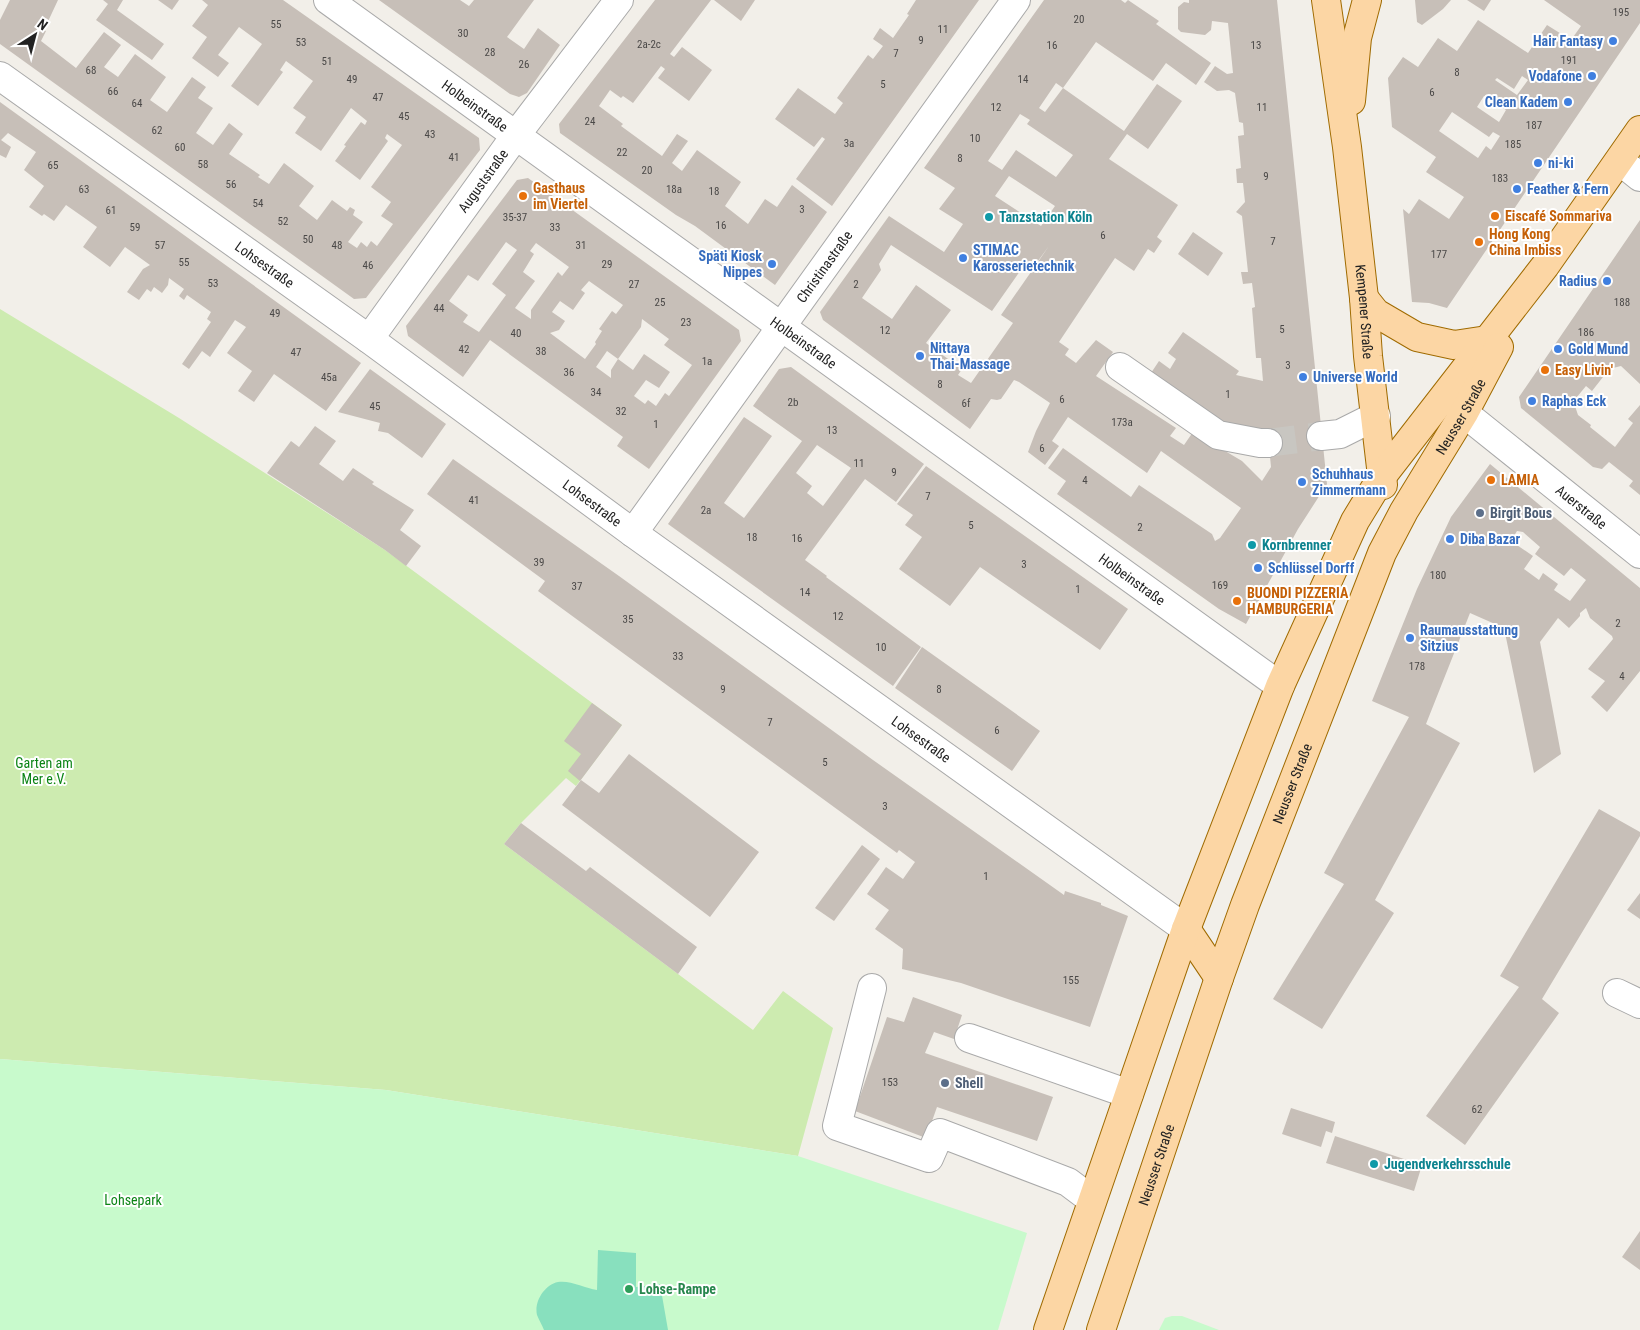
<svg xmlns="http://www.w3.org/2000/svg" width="1640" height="1330" viewBox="0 0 1640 1330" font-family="'Roboto Condensed',sans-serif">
	<rect width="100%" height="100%" fill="#f2efe9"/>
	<!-- grass -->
	<polygon fill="#cdebb0" points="0,309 179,418 385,550 622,725 576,786 566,778 521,823 504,844 753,1030 783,991 833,1028 798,1156 386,1090 0,1059"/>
	<!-- park -->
	<g fill="#c8facc">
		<polygon points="0,1059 386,1090 798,1156 1027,1233 998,1330 0,1330"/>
		<polygon points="1172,1316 1182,1316 1219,1330 1159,1330 1165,1318"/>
	</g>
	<!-- pitch -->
	<path fill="#88e0be" d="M598,1250L636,1253V1287L660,1284L668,1330H544C542,1325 539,1320 537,1315C534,1302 544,1285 558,1282C570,1280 585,1288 597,1290Z"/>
	<!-- building -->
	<g fill="#c7bfb8" fill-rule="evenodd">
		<polygon points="10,0 58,0 44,30 46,31 41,41 76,68 104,32 121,45 104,67 118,77 135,54 166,77 150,100 167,112 192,77 206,87 198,98 213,108 196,133 213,145 229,123 243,134 229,154 260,175 258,177 269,184 284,163 314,186 299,206 317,220 332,200 347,211 350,207 355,210 353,215 363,222 348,242 357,248 361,242 367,247 371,241 377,246 393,224 381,216 391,202 371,187 402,145 387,134 385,138 388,141 360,180 335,161 346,146 344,145 361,122 365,125 367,121 351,108 321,151 295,133 306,117 293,108 313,81 286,61 280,70 283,72 258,106 231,86 262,44 239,27 218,55 229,63 218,77 192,58 207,37 192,26 208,5 202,0 283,0 479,138 480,150 366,298 354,299 0,44 0,20"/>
		<polygon points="103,0 123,0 117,10 164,44 152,60 96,20 108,4"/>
		<polygon points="158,0 179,0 172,10"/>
		<polygon points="379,0 460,0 469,6 474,0 534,0 507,37 524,49 538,28 560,45 527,93 519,97 510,94"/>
		<polygon points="655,0 711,0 670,54 674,57 682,47 712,70 689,101 658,78 665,69 661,66 633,103 623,96 621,98 610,90 599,106 623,124 621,126 662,156 677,134 688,141 672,163 682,171 697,150 741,182 725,206 748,224 765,199 777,207 792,185 827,212 775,285 695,226 676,215 560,133 559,124"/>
		<polygon points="714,0 755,0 741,21"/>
		<polygon points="916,0 979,0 832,206 796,179 825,139 822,137 814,147 775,119 798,88 835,114 843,103 837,98 868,55 873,59 883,46 873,39 880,28 893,38 909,15 907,14"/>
		<path d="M1044,0H1121L1125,3L1128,0L1159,21L1156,24L1211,63L1196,85L1166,63L1153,81L1096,42L1063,88L1056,83L1039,108L1045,112L1063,88L1124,131L1157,84L1182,101L1148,149L1127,134L1109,159L1178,205L1157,237L1162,241L1154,253L1148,249L1134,271L1115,258L1059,342L1069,349L1065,355L1076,363L1096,340L1113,352L1096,376L1176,428L1170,436L1184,445L1193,432L1242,461L1262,481L1271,467L1268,436L1217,427L1147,379L1159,361L1170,369L1176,359L1168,353L1183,332L1239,371L1236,375L1263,381L1261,358H1256L1252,308L1255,307L1252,283L1243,284L1241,272H1248L1242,216L1236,212L1245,202L1243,183H1237L1236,169L1241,168L1238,136L1244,135L1243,123L1239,122L1235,93L1229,90L1217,91L1204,82L1215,66L1227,74L1233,73L1228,23L1212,21L1211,30L1205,35L1181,32L1178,29V7L1184,2L1189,3V0H1277L1327,484L1298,529L1246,624L1219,609L1057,494L1066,481L1048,468L1063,448L1131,497L1139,485L1212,534L1215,541L1220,538L1241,508L1161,451L1147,473L1068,417L1052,441L1059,446L1045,465L1028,452L1036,431L1050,403L1019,382L1014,380L1001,399L997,400L991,399L970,429L823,320L820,312L889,216L944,252L963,224L939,209L955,188L924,168ZM1020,114L1030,120L1027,124L1073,155L1056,177L1016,150L1002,170L988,161ZM1009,176L1055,206L1041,226L995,196ZM891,245L992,311L1025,264L1032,269L1049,246L1001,315L1013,323L971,383L958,375L962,369L926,343L951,310L916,285L892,319L862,298L881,270L879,264Z"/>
		<polygon points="1415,0 1451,0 1443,9 1422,25 1417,22"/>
		<polygon points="1467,0 1491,0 1484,11"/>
		<path d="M1544,0H1640V23L1447,308L1429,303L1412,302L1403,209L1409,214L1419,199L1449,219L1464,197L1426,172L1436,157L1392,127L1388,78L1403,57L1418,67L1438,38L1457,51L1478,20L1528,53L1547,25L1571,40L1581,26ZM1522,76L1528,80L1517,95L1495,80L1497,78L1514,89ZM1484,96L1506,110L1499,122L1477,107ZM1452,112L1489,137L1493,132L1500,136L1491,150L1486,146L1478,158L1439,131Z"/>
		<polygon points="0,102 361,363 326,411 274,374 254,402 238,391 252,371 227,353 246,327 235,320 210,357 202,351 189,369 182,364 211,322 207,319 211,312 187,295 184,300 179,296 184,289 169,278 168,285 162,293 154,287 151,292 147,289 139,300 127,292 143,269 150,265 125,247 110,267 83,247 97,227 86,219 66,205 54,221 44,214 42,216 29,207 44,186 24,170 36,152 8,133 1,140 11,147 6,158 0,155"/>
		<path d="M528,178L739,330L741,341L649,469L617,446L623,437L490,340L463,377L408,336L406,326L517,180ZM506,242L517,250L492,284L506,295L479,332L463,322L468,315L449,301L468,275L478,281ZM536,243L569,267L562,276L558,272L531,310V319L515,308L535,281L523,272L534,254L530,251ZM589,281L623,305L616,314L612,311L599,329L602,331L595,342L596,344L585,359L550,333L559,330L565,321L552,312L560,301L573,310L585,293L581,290ZM642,319L669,339L664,345L692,365L669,396L665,393L656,406L648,400L645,404L634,396L646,380L659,388L670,372L644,354L633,370L618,359L641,327ZM607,351L618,359L611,370V378L596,367Z"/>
		<polygon points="1640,220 1640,384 1621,366 1613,368 1607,377 1603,377 1592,391 1586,386 1572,403 1575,406 1578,415 1591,425 1590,427 1615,447 1633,423 1628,419 1640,405 1640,495 1629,486 1633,481 1609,462 1602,469 1593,467 1521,408 1519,397"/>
		<polygon points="1193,232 1223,253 1208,276 1178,254"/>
		<path d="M791,367L924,464L896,502L865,479L805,560L827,576L826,577L921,647L893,686L668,524L744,417L772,436L724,503L744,518L802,441L753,406L779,369ZM817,445L851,468L823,506L807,493L812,486L796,473Z"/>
		<polygon points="370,369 446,424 422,458 388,433 378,431 380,423 338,412"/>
		<polygon points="315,426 336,441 319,464 343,481 353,468 374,482 372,484 414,510 400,530 421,546 406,566 385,550 267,473 291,441 299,447"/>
		<polygon points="453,459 619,576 873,760 1064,895 1065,891 1101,903 1101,905 1128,916 1090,1027 961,983 902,969 903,949 875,929 889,910 867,894 886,867 903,879 915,862 899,850 897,853 538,591 545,581 427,494"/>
		<path d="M1490,464L1640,588V671L1607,712L1591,697L1605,681L1588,669L1613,639L1612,636L1590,618L1586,608L1580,613V616L1569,628L1558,618L1540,642L1561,754L1534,773L1504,628L1470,613L1426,724L1460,743L1375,900L1394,913L1322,1029L1273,999L1344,884L1324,873L1409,717L1372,701L1417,589L1451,517ZM1517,531L1523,532L1540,547L1535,554L1564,576L1571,568L1586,580L1570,601L1554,590L1558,584L1543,573L1539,580L1524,569L1533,556L1511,541Z"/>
		<polygon points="926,466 1128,609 1100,650 980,567 950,606 899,569 922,537 905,525 913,515 897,504"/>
		<polygon points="922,647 1040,731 1012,771 895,688"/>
		<polygon points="592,703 622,725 580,781 568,771 581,754 564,741"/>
		<polygon points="629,754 759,852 710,917 562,805 581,780 599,793"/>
		<polygon points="1599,809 1640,832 1640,836 1542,999 1559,1013 1465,1145 1426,1116 1519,987 1500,976"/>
		<polygon points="521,823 586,871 590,867 697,947 678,974 504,844"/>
		<polygon points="862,845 880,859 834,921 815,908"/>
		<polygon points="1640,893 1640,919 1627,910"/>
		<polygon points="913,997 962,1015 954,1039 934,1032 925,1053 1053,1097 1037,1141 937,1107 926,1138 855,1111 887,1017 904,1022"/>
		<polygon points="1291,1108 1335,1122 1332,1133 1326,1131 1321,1147 1282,1134"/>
		<polygon points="1335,1136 1422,1165 1414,1191 1326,1163"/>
		<polygon points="1640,1231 1640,1270 1622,1257"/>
	</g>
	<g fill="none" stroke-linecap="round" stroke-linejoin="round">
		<!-- minor-tunnel -->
		<polyline stroke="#c8c6c1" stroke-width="28" stroke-dasharray="28 14" stroke-linecap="butt" points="1268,443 1321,436"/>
		<!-- minor casing -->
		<g stroke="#a9a9a9" stroke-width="30">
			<g id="minor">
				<path id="s1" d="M328,0L1280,686"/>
				<path id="s2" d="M0,76L369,339L633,533L1186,929"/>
				<polyline points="1620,161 1640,177"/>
				<path id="s3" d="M369,339L516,135L619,0"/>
				<polyline points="1120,367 1218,435 1260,443 1268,443"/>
				<path id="s4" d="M1460,391L1458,401L1464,413L1640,554"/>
				<polyline points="1321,436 1340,434 1376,416"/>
				<path id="s5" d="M633,533L1016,0"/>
				<polyline points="872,988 837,1126 929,1158 940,1133 1068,1182 1092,1200"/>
				<polyline points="1617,993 1640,1004"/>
				<polyline points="969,1038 1129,1094"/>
			</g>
		</g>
		<!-- major casing -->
		<g stroke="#a06b00" stroke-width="30">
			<g id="major">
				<path id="s6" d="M1326,0L1347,147L1364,298L1368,356L1383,485"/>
				<polyline points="1351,101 1357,38 1367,0"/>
				<polyline points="1364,298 1376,313 1417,337 1454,345 1487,340"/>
				<polyline points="1186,929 1219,978"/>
				<polyline points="1048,1330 1186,929 1280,686 1355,521 1383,475 1545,266 1640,130"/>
				<path id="s7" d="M1101,1330L1219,978L1245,905L1382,553L1404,511L1464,413L1499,347"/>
			</g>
		</g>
		<!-- minor -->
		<use href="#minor" stroke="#fff" stroke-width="28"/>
		<!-- major -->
		<use href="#major" stroke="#fcd6a4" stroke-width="28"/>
	</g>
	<!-- markers -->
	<g fill="#3f7fe0" stroke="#fff" stroke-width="2">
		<circle cx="1613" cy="41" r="5"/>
		<circle cx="1592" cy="76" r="5"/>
		<circle cx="1568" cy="102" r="5"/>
		<circle cx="1538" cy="163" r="5"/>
		<circle cx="1517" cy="189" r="5"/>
		<circle cx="963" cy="258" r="5"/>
		<circle cx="772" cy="264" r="5"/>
		<circle cx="1607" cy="281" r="5"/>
		<circle cx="1558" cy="349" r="5"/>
		<circle cx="920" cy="356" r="5"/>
		<circle cx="1303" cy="377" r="5"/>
		<circle cx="1532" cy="401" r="5"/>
		<circle cx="1302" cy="482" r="5"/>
		<circle cx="1450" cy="539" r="5"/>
		<circle cx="1258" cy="568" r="5"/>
		<circle cx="1410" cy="638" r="5"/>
	</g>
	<g fill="#e8710a" stroke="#fff" stroke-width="2">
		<circle cx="523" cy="196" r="5"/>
		<circle cx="1495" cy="216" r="5"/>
		<circle cx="1479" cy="242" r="5"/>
		<circle cx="1545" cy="370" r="5"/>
		<circle cx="1491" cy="480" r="5"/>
		<circle cx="1237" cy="601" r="5"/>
	</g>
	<g fill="#0f9aa8" stroke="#fff" stroke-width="2">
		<circle cx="989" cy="217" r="5"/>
		<circle cx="1252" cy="545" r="5"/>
		<circle cx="1374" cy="1164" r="5"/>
	</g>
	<g fill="#5c6f8a" stroke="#fff" stroke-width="2">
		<circle cx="1480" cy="513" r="5"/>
		<circle cx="945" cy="1083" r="5"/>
	</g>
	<circle fill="#2e9e5b" stroke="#fff" stroke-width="2" cx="629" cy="1289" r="5"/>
	<g text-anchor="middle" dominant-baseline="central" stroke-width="4" stroke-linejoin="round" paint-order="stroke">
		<!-- number labels -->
		<g font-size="11" fill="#4b4948">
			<text x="1621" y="12">195</text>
			<text x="1079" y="19">20</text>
			<text x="276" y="24">55</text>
			<text x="943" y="29">11</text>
			<text x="463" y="33">30</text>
			<text x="921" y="40">9</text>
			<text x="301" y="42">53</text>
			<text x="649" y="44">2a-2c</text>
			<text x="1052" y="45">16</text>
			<text x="1256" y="45">13</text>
			<text x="490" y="52">28</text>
			<text x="896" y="53">7</text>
			<text x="1569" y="60">191</text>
			<text x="327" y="61">51</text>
			<text x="524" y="64">26</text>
			<text x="91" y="70">68</text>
			<text x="1457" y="72">8</text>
			<text x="352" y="79">49</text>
			<text x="1023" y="79">14</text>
			<text x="883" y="84">5</text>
			<text x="113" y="91">66</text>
			<text x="1432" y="92">6</text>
			<text x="378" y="97">47</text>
			<text x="137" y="103">64</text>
			<text x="996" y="107">12</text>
			<text x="1262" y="107">11</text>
			<text x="404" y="116">45</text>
			<text x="590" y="121">24</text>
			<text x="1534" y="125">187</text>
			<text x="157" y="130">62</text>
			<text x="430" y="134">43</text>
			<text x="975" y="138">10</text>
			<text x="849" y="143">3a</text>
			<text x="1513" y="144">185</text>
			<text x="180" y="147">60</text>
			<text x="622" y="152">22</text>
			<text x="454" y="157">41</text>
			<text x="960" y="158">8</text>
			<text x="203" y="164">58</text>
			<text x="53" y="165">65</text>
			<text x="647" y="170">20</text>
			<text x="1266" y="176">9</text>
			<text x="1500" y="178">183</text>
			<text x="231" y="184">56</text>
			<text x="84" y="189">63</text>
			<text x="674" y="189">18a</text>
			<text x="714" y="191">18</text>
			<text x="258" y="203">54</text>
			<text x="802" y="209">3</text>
			<text x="111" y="210">61</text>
			<text x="515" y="217">35-37</text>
			<text x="283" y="221">52</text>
			<text x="721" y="225">16</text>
			<text x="135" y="227">59</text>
			<text x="555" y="227">33</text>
			<text x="1103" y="235">6</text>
			<text x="308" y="239">50</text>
			<text x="1273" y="241">7</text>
			<text x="160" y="245">57</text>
			<text x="337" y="245">48</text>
			<text x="581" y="245">31</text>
			<text x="1439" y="254">177</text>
			<text x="184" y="262">55</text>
			<text x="607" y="264">29</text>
			<text x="368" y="265">46</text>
			<text x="213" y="283">53</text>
			<text x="634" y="284">27</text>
			<text x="856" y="284">2</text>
			<text x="660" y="302">25</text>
			<text x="1622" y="302">188</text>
			<text x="439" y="308">44</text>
			<text x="275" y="313">49</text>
			<text x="686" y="322">23</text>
			<text x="1282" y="329">5</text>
			<text x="885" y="330">12</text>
			<text x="1586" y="332">186</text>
			<text x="516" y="333">40</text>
			<text x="464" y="349">42</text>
			<text x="541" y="351">38</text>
			<text x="296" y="352">47</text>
			<text x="707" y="361">1a</text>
			<text x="1288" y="365">3</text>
			<text x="569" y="372">36</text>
			<text x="329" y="377">45a</text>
			<text x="940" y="384">8</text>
			<text x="596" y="392">34</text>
			<text x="1228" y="394">1</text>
			<text x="1062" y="399">6</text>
			<text x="793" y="402">2b</text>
			<text x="966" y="403">6f</text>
			<text x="375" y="406">45</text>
			<text x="621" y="411">32</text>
			<text x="1122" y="422">173a</text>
			<text x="656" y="424">1</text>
			<text x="832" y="430">13</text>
			<text x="1042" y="448">6</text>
			<text x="859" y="463">11</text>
			<text x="894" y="472">9</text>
			<text x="1085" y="480">4</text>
			<text x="928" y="496">7</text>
			<text x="474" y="500">41</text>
			<text x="706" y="510">2a</text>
			<text x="971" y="525">5</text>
			<text x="1140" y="527">2</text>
			<text x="752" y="537">18</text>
			<text x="797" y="538">16</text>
			<text x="539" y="562">39</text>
			<text x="1024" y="564">3</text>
			<text x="1438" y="575">180</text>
			<text x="1220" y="585">169</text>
			<text x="577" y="586">37</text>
			<text x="1078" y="589">1</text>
			<text x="805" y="592">14</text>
			<text x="838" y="616">12</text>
			<text x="628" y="619">35</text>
			<text x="1618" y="623">2</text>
			<text x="881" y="647">10</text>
			<text x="678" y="656">33</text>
			<text x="1417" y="666">178</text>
			<text x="1622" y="676">4</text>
			<text x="723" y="689">9</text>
			<text x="939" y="689">8</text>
			<text x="770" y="722">7</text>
			<text x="997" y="730">6</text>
			<text x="825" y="762">5</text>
			<text x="885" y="806">3</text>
			<text x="986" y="876">1</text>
			<text x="1071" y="980">155</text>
			<text x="890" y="1082">153</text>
			<text x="1477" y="1109">62</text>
		</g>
		<!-- shop labels -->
		<g font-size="14" font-weight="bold" fill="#366cbe" stroke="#fff" text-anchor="start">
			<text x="1603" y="41" text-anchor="end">Hair Fantasy</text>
			<text x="1582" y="76" text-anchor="end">Vodafone</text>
			<text x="1558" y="102" text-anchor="end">Clean Kadem</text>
			<text x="1548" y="163">ni-ki</text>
			<text x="1527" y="189">Feather &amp; Fern</text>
			<text x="973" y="250">STIMAC<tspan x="973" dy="16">Karosserietechnik</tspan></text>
			<text x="762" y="256" text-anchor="end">Späti Kiosk<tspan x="762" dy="16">Nippes</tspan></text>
			<text x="1597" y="281" text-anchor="end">Radius</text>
			<text x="930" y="348">Nittaya<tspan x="930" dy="16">Thai-Massage</tspan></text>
			<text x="1568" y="349">Gold Mund</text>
			<text x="1313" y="377">Universe World</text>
			<text x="1542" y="401">Raphas Eck</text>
			<text x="1312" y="474">Schuhhaus<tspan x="1312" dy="16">Zimmermann</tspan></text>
			<text x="1460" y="539">Diba Bazar</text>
			<text x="1268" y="568">Schlüssel Dorff</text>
			<text x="1420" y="630">Raumausstattung<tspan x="1420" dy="16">Sitzius</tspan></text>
		</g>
		<!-- street labels -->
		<g font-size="14" fill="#222" stroke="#fff">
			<text stroke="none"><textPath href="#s1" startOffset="181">Holbeinstraße</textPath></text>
			<text stroke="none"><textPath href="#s3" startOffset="195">Auguststraße</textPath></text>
			<text stroke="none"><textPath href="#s2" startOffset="325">Lohsestraße</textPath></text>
			<text stroke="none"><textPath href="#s5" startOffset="328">Christinastraße</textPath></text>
			<text stroke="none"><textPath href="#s6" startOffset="314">Kempener Straße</textPath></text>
			<text stroke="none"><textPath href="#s1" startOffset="586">Holbeinstraße</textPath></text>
			<text stroke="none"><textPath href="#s7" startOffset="984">Neusser Straße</textPath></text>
			<text stroke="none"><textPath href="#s2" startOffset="730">Lohsestraße</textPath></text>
			<text stroke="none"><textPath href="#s4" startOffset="174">Auerstraße</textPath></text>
			<text stroke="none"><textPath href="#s1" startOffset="991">Holbeinstraße</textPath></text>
			<text stroke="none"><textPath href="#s2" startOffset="1135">Lohsestraße</textPath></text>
			<text stroke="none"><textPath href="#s7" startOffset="579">Neusser Straße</textPath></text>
			<text stroke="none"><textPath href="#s7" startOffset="174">Neusser Straße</textPath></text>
		</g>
		<!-- food labels -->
		<g font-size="14" font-weight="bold" fill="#c56008" stroke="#fff" text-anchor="start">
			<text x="533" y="188">Gasthaus<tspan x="533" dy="16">im Viertel</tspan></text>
			<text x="1505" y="216">Eiscafé Sommariva</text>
			<text x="1489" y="234">Hong Kong<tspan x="1489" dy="16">China Imbiss</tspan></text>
			<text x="1555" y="370">Easy Livin'</text>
			<text x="1501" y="480">LAMIA</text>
			<text x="1247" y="593">BUONDI PIZZERIA<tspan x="1247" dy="16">HAMBURGERIA</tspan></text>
		</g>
		<!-- culture labels -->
		<g font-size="14" font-weight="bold" fill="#0d838f" stroke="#fff" text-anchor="start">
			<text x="999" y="217">Tanzstation Köln</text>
			<text x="1262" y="545">Kornbrenner</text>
			<text x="1384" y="1164">Jugendverkehrsschule</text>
		</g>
		<!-- service labels -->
		<g font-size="14" font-weight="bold" fill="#4e5e75" stroke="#fff" text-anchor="start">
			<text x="1490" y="513">Birgit Bous</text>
			<text x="955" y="1083">Shell</text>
		</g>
		<!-- park labels -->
		<g font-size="14" fill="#0c8416" stroke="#fff">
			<text x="44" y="763">Garten am<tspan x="44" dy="16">Mer e.V.</tspan></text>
			<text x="133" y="1200">Lohsepark</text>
		</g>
		<!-- leisure labels -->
		<g font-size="14" font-weight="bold" fill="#27864d" stroke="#fff" text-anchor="start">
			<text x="639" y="1289">Lohse-Rampe</text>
		</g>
	</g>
	<!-- north arrow -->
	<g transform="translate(35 35) rotate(36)" stroke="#ffffff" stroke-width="4" paint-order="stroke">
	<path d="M0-4L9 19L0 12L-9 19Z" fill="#222222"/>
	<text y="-8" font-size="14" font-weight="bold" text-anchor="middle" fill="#222222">N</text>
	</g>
</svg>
